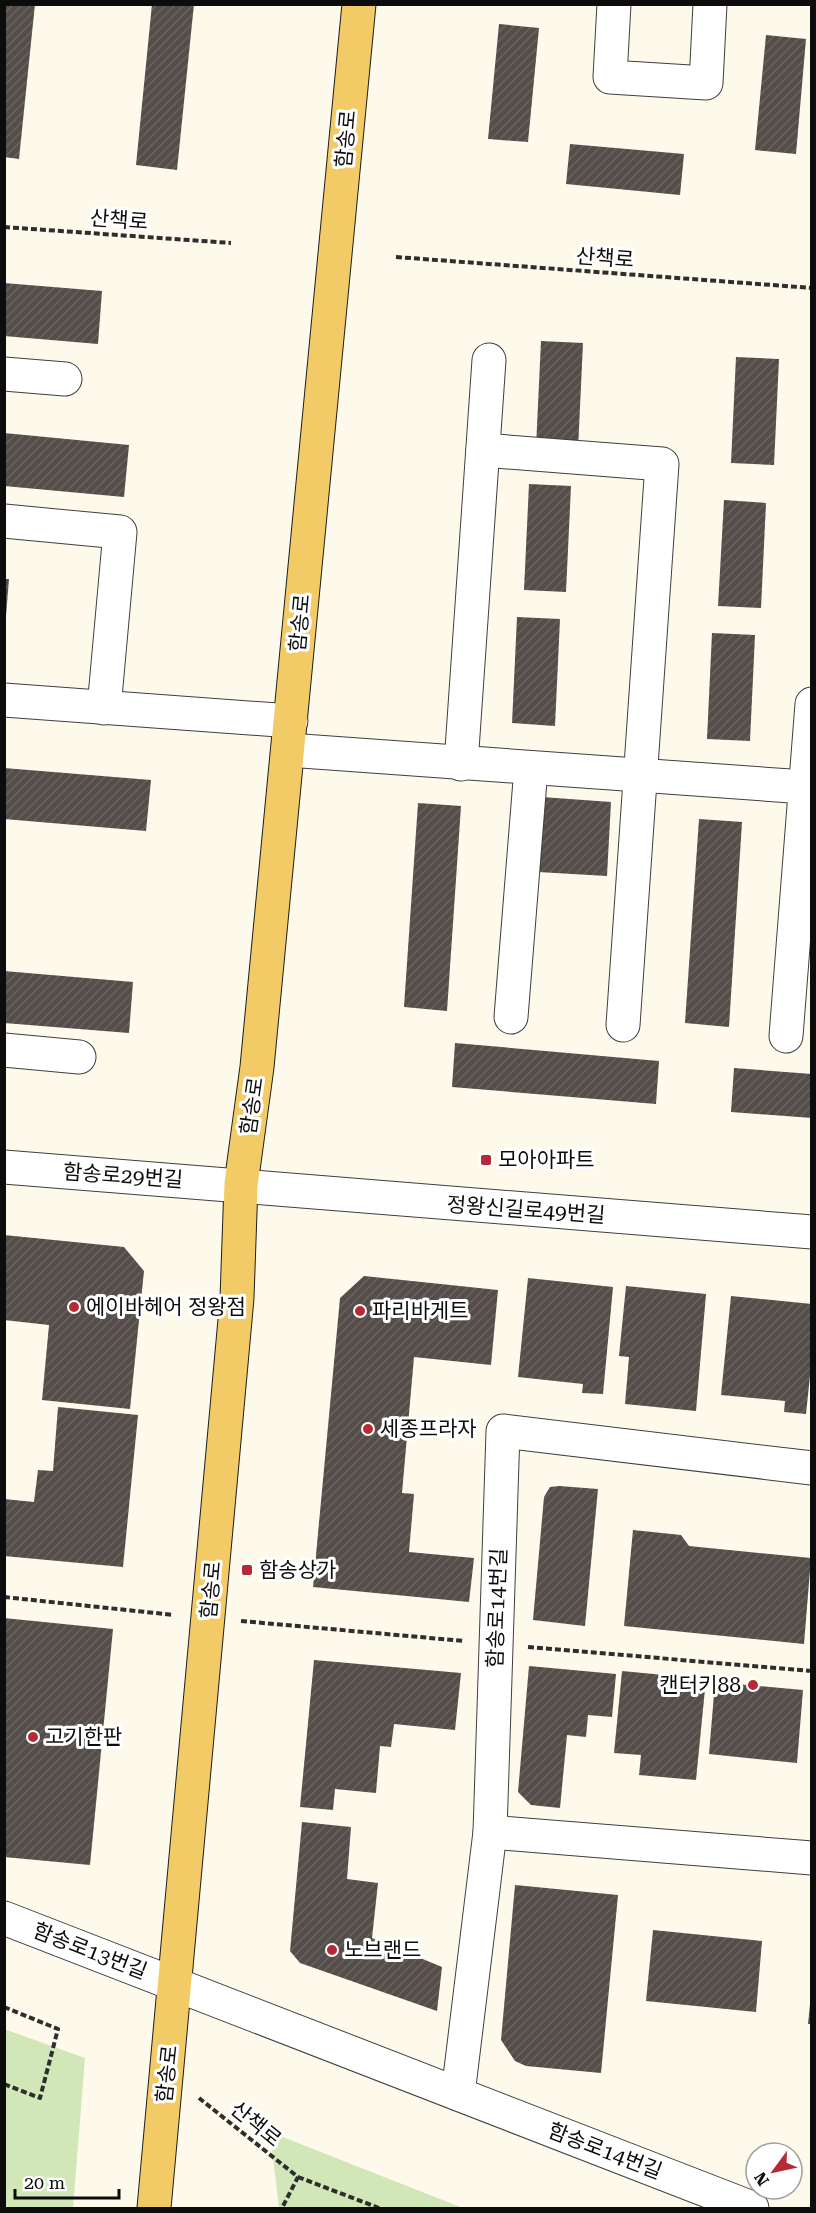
<svg xmlns="http://www.w3.org/2000/svg" width="816" height="2213" viewBox="0 0 816 2213" font-family="'Roboto Serif','Noto Sans KR',serif">
	<defs>
		<pattern id="building-hatch" width="6" height="6" patternUnits="userSpaceOnUse" patternTransform="scale(1.5)"><rect width="6" height="6" fill="#544d49"/><path d="M-1 1l2-2M0 6l6-6M5 7l2-2" fill="none" stroke="#68625f"/></pattern>
	</defs>
	<rect width="100%" height="100%" fill="#fefaeb"/>
	<!-- green -->
	<g fill="#d2e7b7">
		<polygon points="4,2029 85,2058 73,2208 5,2208"/>
		<polygon points="270,2132 463,2208 279,2208"/>
	</g>
	<!-- building -->
	<g fill="url(#building-hatch)">
		<polygon points="4,4 35,4 19,159 4,157"/>
		<polygon points="152,4 194,4 177,170 136,165"/>
		<polygon points="499,24 539,28 528,142 488,139"/>
		<polygon points="766,35 806,39 796,154 755,150"/>
		<polygon points="570,144 684,154 680,195 566,184"/>
		<polygon points="4,283 102,291 98,344 4,336"/>
		<polygon points="541,341 583,343 578,450 536,447"/>
		<polygon points="736,357 779,359 774,465 731,463"/>
		<polygon points="4,433 129,445 124,497 4,486"/>
		<polygon points="529,484 571,486 566,592 524,590"/>
		<polygon points="724,500 766,503 761,608 718,606"/>
		<polygon points="4,579 9,579 6,616 4,616"/>
		<polygon points="517,617 560,619 555,726 512,723"/>
		<polygon points="712,633 755,635 750,741 707,739"/>
		<polygon points="4,768 151,780 146,831 4,819"/>
		<polygon points="542,797 611,802 607,876 538,872"/>
		<polygon points="418,803 461,806 447,1011 404,1007"/>
		<polygon points="699,819 742,822 729,1027 685,1023"/>
		<polygon points="4,971 133,982 129,1033 4,1023"/>
		<polygon points="455,1043 659,1061 656,1104 452,1087"/>
		<polygon points="734,1068 812,1074 812,1118 731,1112"/>
		<polygon points="4,1235 124,1247 144,1271 130,1409 42,1400 49,1325 4,1320"/>
		<polygon points="364,1276 498,1290 491,1365 414,1357 402,1493 414,1494 409,1552 474,1558 469,1602 313,1587 340,1298"/>
		<polygon points="528,1278 613,1287 603,1394 582,1393 583,1384 518,1377"/>
		<polygon points="626,1286 706,1294 696,1411 625,1404 629,1357 619,1356"/>
		<polygon points="731,1296 812,1304 812,1357 806,1414 784,1412 785,1401 721,1395"/>
		<polygon points="58,1407 138,1415 123,1567 4,1556 4,1499 34,1502 38,1470 53,1471"/>
		<polygon points="559,1486 598,1489 585,1626 533,1620 544,1497 550,1487"/>
		<polygon points="633,1530 681,1535 689,1546 811,1558 804,1644 624,1626"/>
		<polygon points="4,1618 113,1629 90,1865 4,1857"/>
		<polygon points="314,1660 461,1673 455,1730 394,1724 391,1747 380,1746 376,1793 335,1789 333,1810 300,1807"/>
		<polygon points="529,1666 616,1674 612,1717 588,1715 586,1737 567,1735 560,1808 531,1805 518,1792"/>
		<polygon points="622,1671 706,1679 696,1780 639,1775 641,1755 614,1753"/>
		<polygon points="715,1682 803,1690 797,1763 709,1754"/>
		<polygon points="302,1822 351,1827 347,1879 378,1883 372,1938 442,1967 437,2011 300,1963 290,1951"/>
		<polygon points="515,1885 618,1895 601,2073 526,2066 515,2061 501,2040"/>
		<polygon points="653,1930 762,1941 756,2012 646,2001"/>
		<polygon points="810,2004 812,2004 812,2024 808,2024"/>
	</g>
	<g fill="none" stroke-linecap="round" stroke-linejoin="round">
		<!-- minor casing -->
		<g stroke="#3f3f3f" stroke-width="35">
			<g id="minor">
				<polyline points="614,4 610,77 706,83 710,4"/>
				<polyline points="4,374 65,379"/>
				<polyline points="483,450 662,464 623,1025"/>
				<polyline points="4,521 120,532 104,708"/>
				<polyline points="4,700 291,721"/>
				<polyline points="288,750 805,787 812,796"/>
				<polyline points="461,764 489,360"/>
				<polyline points="511,1017 531,768"/>
				<polyline points="786,1036 812,704"/>
				<polyline points="4,1050 79,1057"/>
				<polyline points="4,1167 812,1232"/>
				<polyline points="490,1832 812,1858"/>
				<polyline points="4,1918 752,2208"/>
				<polyline points="458,2094 490,1832 503,1431 812,1468"/>
			</g>
		</g>
		<!-- major casing -->
		<g stroke="#1d1d1d" stroke-width="35">
			<polyline id="major" points="154,2208 237,1298 241,1184 257,1067 359,4"/>
		</g>
		<!-- path -->
		<g stroke="#2e2e2e" stroke-width="4" stroke-dasharray="6 3" stroke-linecap="butt">
			<polyline points="4,227 231,243"/>
			<polyline points="396,257 812,288"/>
			<polyline points="4,1597 174,1615"/>
			<polyline points="241,1621 464,1641"/>
			<polyline points="528,1647 812,1671"/>
			<polyline points="4,2007 58,2029 40,2098 4,2084"/>
			<polyline points="199,2098 298,2177 282,2208"/>
			<polyline points="298,2177 379,2208"/>
		</g>
		<!-- minor -->
		<use href="#minor" stroke="#fff" stroke-width="33"/>
		<!-- major -->
		<use href="#major" stroke="#f2cb67" stroke-width="33"/>
	</g>
	<!-- markers -->
	<g fill="#b52a37" stroke="#fff" stroke-width="2">
		<rect x="480" y="1154" width="12" height="12" rx="3"/>
		<circle cx="74" cy="1307" r="6"/>
		<circle cx="360" cy="1311" r="6"/>
		<circle cx="368" cy="1429" r="6"/>
		<rect x="241" y="1564" width="12" height="12" rx="3"/>
		<circle cx="753" cy="1685" r="6"/>
		<circle cx="33" cy="1737" r="6"/>
		<circle cx="332" cy="1950" r="6"/>
	</g>
	<g text-anchor="middle" dominant-baseline="central" stroke-width="6" stroke-linejoin="round" paint-order="stroke">
		<!-- street labels -->
		<g font-size="21" fill="#0c0c0c" stroke="#fff">
			<text transform="translate(346 139) rotate(-85)">함송로</text>
			<text transform="translate(119 220) rotate(4)">산책로</text>
			<text transform="translate(605 258) rotate(4)">산책로</text>
			<text transform="translate(300 623) rotate(-85)">함송로</text>
			<text transform="translate(252 1106) rotate(-82)">함송로</text>
			<text transform="translate(123 1176) rotate(4)">함송로29번길</text>
			<text transform="translate(526 1210) rotate(4)">정왕신길로49번길</text>
			<text transform="translate(211 1590) rotate(-85)">함송로</text>
			<text transform="translate(497 1608) rotate(-88)">함송로14번길</text>
			<text transform="translate(90 1951) rotate(21)">함송로13번길</text>
			<text transform="translate(167 2074) rotate(-84)">함송로</text>
			<text transform="translate(256 2124) rotate(39)">산책로</text>
			<text transform="translate(605 2151) rotate(21)">함송로14번길</text>
		</g>
		<!-- poi labels -->
		<g font-size="21" fill="#0c0c0c" stroke="#fff" text-anchor="start">
			<text x="498" y="1160">모아아파트</text>
			<text x="86" y="1307">에이바헤어 정왕점</text>
			<text x="372" y="1311">파리바게트</text>
			<text x="380" y="1429">세종프라자</text>
			<text x="259" y="1570">함송상가</text>
			<text x="741" y="1685" text-anchor="end">캔터키88</text>
			<text x="45" y="1737">고기한판</text>
			<text x="344" y="1950">노브랜드</text>
		</g>
	</g>
	<!-- border -->
	<rect width="816" height="2213" fill="none" stroke="#0c0c0c" stroke-width="12"/>
	<!-- north arrow -->
	<g transform="translate(774 2171) rotate(237)"><circle r="28" fill="#ffffff" stroke="#9e9e9e" stroke-width="1.5"/>
	<path d="M0-4.5L10 22L0 15L-10 22Z" fill="#b52a37"/>
	<text y="-9" font-size="16" font-weight="bold" text-anchor="middle" fill="#0c0c0c">N</text>
	</g>
	<!-- scale -->
	<path d="M15 2189v9h104v-9" fill="none" stroke="#0c0c0c" stroke-width="3"/>
	<text x="24" y="2189" font-size="18" fill="#0c0c0c" stroke="#ffffff" stroke-width="4.5" paint-order="stroke">20 m</text>
</svg>
